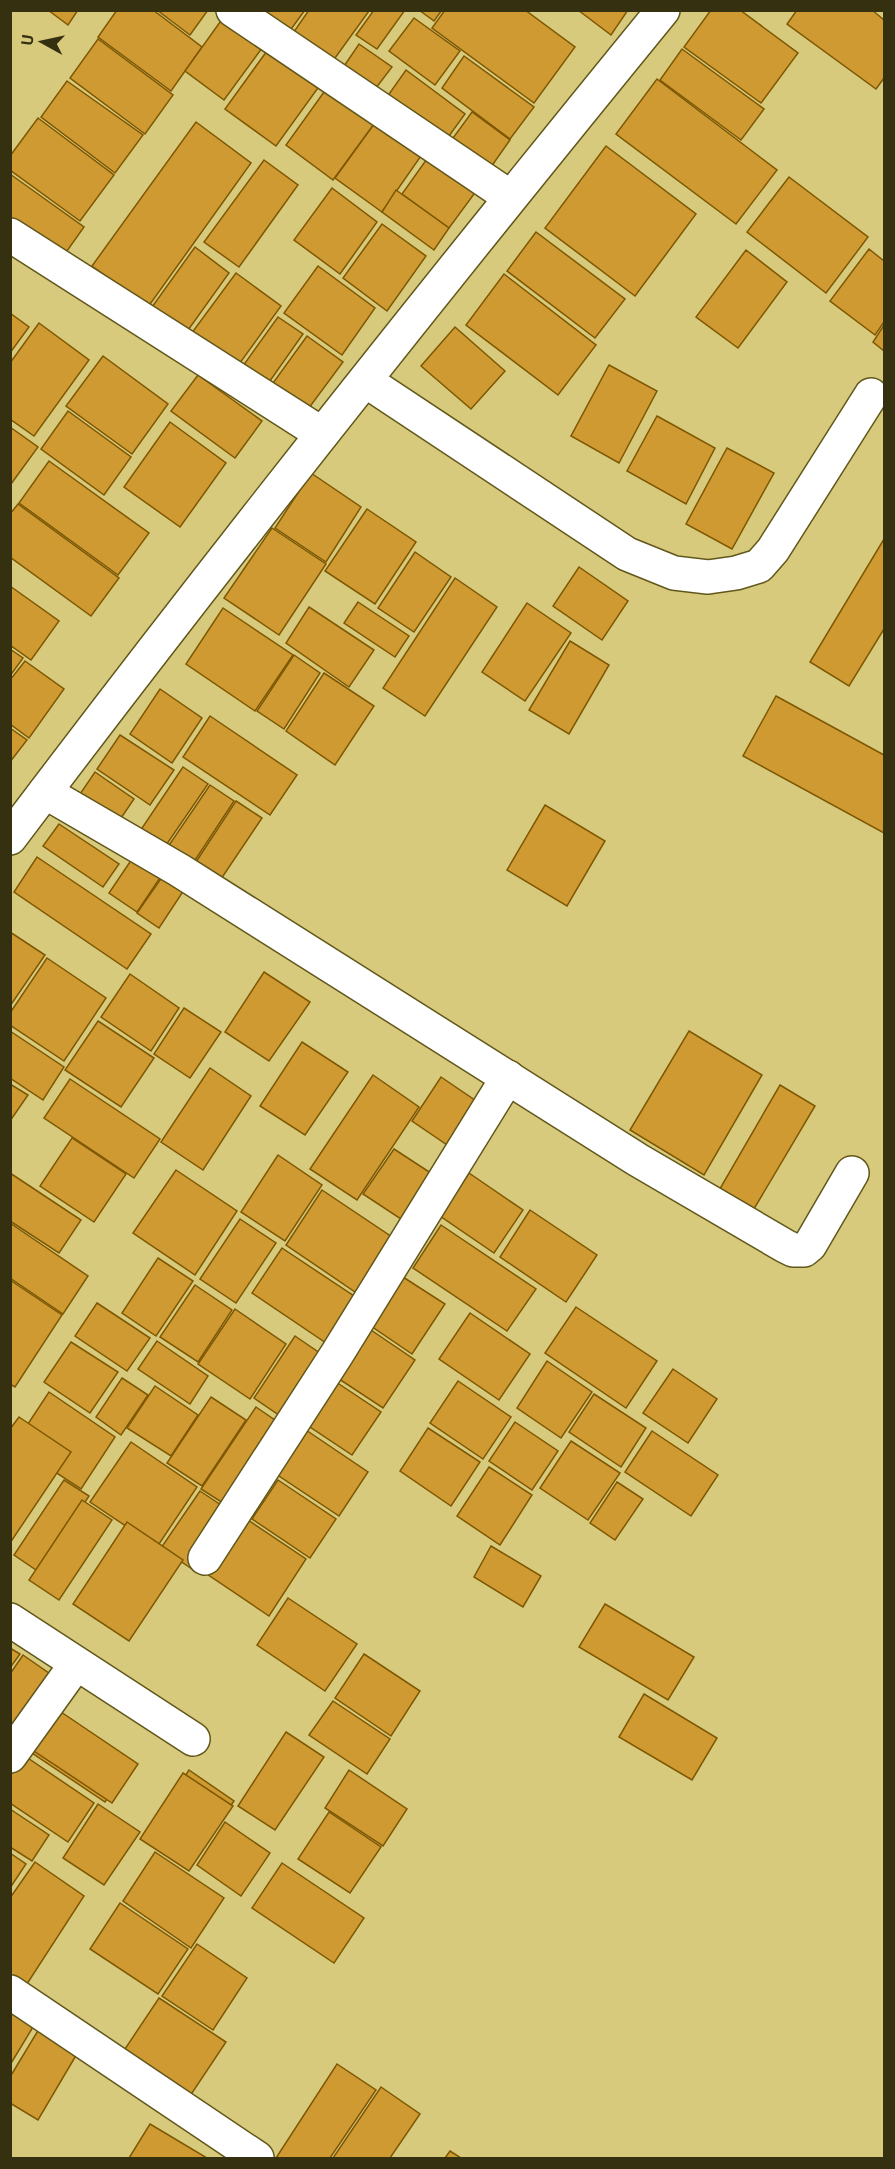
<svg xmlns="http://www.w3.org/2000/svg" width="895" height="2169" viewBox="0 0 895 2169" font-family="Roboto,sans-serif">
	<rect width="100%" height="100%" fill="#d8ca7c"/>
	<!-- building -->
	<g fill="#d09a33" stroke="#7d5701" stroke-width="1.5">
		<polygon points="48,10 78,10 68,25"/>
		<polygon points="117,10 153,10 202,47 171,91 98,37"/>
		<polygon points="157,10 208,10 190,35"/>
		<polygon points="261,10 305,10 286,36"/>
		<polygon points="309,10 369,11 330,65 291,36"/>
		<polygon points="374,10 405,10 377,49 356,35"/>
		<polygon points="419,10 442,10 434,21"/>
		<polygon points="445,10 525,10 575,47 534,103 432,28"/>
		<polygon points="578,10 628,10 611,35"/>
		<polygon points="711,10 740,10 798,53 761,103 684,47"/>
		<polygon points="797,10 872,10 884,20 884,78 876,89 787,24"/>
		<polygon points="225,15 265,44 224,100 185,71"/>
		<polygon points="414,18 460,51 435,85 389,51"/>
		<polygon points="98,39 173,95 145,134 70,78"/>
		<polygon points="272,44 323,81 276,146 225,109"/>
		<polygon points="359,44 392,67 369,97 338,75"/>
		<polygon points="682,49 764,109 741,140 660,80"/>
		<polygon points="464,56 534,107 510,139 442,88"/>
		<polygon points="406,70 465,114 441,147 382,104"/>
		<polygon points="657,79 777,170 736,224 616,134"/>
		<polygon points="67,81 143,135 115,173 41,117"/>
		<polygon points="329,85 377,120 333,180 286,145"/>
		<polygon points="472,112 510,140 484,177 445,149"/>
		<polygon points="38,118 114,175 80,221 10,170 10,156"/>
		<polygon points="377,120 423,153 382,212 335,178"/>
		<polygon points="196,122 251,163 148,307 92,266"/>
		<polygon points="606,146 696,214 635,296 545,228"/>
		<polygon points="429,156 477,190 449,228 402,194"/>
		<polygon points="264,160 298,185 239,267 204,242"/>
		<polygon points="10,174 84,227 62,258 10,220"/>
		<polygon points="789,177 868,237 826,293 747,232"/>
		<polygon points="332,188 377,222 340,274 294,240"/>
		<polygon points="396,190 449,228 434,250 382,212"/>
		<polygon points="382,224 426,256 387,311 343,278"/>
		<polygon points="536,232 625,299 595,338 507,271"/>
		<polygon points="195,247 229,273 186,333 152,307"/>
		<polygon points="869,249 884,261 884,322 875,335 830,301"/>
		<polygon points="746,250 787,282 738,348 696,317"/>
		<polygon points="318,266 375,308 342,355 284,313"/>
		<polygon points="236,273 281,306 237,367 191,334"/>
		<polygon points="504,274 596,345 558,395 466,325"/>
		<polygon points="10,313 29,327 10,353"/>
		<polygon points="278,317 303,334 265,388 240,370"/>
		<polygon points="39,323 89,360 34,436 10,419 10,363"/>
		<polygon points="884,325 884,351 873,342"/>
		<polygon points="455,327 505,371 471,409 421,366"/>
		<polygon points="307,336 343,362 303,416 268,390"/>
		<polygon points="103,356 168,404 132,454 66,406"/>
		<polygon points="609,365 657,391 619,463 571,436"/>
		<polygon points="198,375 262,421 235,458 171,411"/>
		<polygon points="68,411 131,457 104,495 41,449"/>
		<polygon points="657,416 715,448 686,504 627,471"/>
		<polygon points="170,422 226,463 180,527 124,487"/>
		<polygon points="10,427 38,447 11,484 10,483"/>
		<polygon points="727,448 774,473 732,549 686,524"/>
		<polygon points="49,461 149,533 118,575 19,503"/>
		<polygon points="311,473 361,507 326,562 275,528"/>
		<polygon points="18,504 119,578 91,616 10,557 10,514"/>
		<polygon points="367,509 416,542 375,604 325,571"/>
		<polygon points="272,528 326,564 279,635 224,598"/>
		<polygon points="884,539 884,629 849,686 810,662"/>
		<polygon points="415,552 451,577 414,632 378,608"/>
		<polygon points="579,567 628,601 602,640 553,606"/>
		<polygon points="455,578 497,607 425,716 383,688"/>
		<polygon points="10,586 59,621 31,660 10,645"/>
		<polygon points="358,602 409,636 395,657 344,623"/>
		<polygon points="527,603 571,633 525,701 482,672"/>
		<polygon points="309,607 374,650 349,687 286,643"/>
		<polygon points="223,608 293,655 255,711 186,664"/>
		<polygon points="570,641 609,665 569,734 529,710"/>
		<polygon points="10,649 23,658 10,676"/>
		<polygon points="294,655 320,673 284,729 257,711"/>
		<polygon points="25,661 64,689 29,738 10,724 10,680"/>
		<polygon points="324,673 374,706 335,765 286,731"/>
		<polygon points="160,689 202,718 172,763 130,734"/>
		<polygon points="776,696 884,755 884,833 743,756"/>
		<polygon points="210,716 297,775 270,815 183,757"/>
		<polygon points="10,728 27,740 10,762"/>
		<polygon points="120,735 174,770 150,805 97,769"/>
		<polygon points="183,767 208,784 160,854 136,837"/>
		<polygon points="95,772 134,799 117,824 78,797"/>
		<polygon points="210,785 234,801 188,871 163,854"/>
		<polygon points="236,801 262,818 215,888 190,871"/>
		<polygon points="545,805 605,841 567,906 507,870"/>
		<polygon points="59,824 119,864 103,887 43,846"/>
		<polygon points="138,850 166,869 137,912 109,893"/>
		<polygon points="37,857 151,934 127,969 14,892"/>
		<polygon points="167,870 188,884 159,928 137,913"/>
		<polygon points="10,932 45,955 10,1006"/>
		<polygon points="47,958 106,998 64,1061 10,1025 10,1013"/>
		<polygon points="264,972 310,1002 269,1061 225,1032"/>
		<polygon points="130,974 179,1008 151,1051 101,1017"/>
		<polygon points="184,1008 221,1032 190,1078 154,1054"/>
		<polygon points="98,1021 154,1058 121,1107 65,1070"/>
		<polygon points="10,1031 64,1067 43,1100 10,1078"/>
		<polygon points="689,1031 762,1075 704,1175 630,1130"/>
		<polygon points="302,1042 348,1072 305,1135 260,1106"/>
		<polygon points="210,1068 251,1096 203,1170 161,1142"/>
		<polygon points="373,1075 419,1107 357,1200 310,1169"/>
		<polygon points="441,1077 485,1107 456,1151 412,1121"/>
		<polygon points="70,1079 160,1139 134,1178 44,1118"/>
		<polygon points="10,1084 28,1095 10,1121"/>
		<polygon points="780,1085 815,1106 748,1219 714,1199"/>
		<polygon points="72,1138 126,1174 94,1222 40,1186"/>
		<polygon points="394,1149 440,1179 410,1225 363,1194"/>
		<polygon points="278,1155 322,1185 285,1241 241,1212"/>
		<polygon points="176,1170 237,1211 195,1275 133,1233"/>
		<polygon points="10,1173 81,1220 59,1253 10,1221"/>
		<polygon points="469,1173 523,1210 494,1253 440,1216"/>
		<polygon points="322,1190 395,1239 358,1294 286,1245"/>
		<polygon points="530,1210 597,1255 566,1302 500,1257"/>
		<polygon points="240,1219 276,1243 236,1303 200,1279"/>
		<polygon points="10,1223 88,1276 63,1314 10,1278"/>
		<polygon points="441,1225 536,1289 507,1331 413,1268"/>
		<polygon points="282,1248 363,1302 332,1347 252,1293"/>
		<polygon points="158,1258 193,1281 156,1336 122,1313"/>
		<polygon points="403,1277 445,1304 412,1354 371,1326"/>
		<polygon points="10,1280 62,1315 15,1387 10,1384"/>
		<polygon points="195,1285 232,1310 198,1362 160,1337"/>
		<polygon points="97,1303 150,1338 127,1371 75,1336"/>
		<polygon points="576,1307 657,1361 626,1408 545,1353"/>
		<polygon points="235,1309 286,1344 250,1399 198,1364"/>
		<polygon points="470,1313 530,1354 499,1400 439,1359"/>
		<polygon points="368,1328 415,1360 383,1408 336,1377"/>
		<polygon points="295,1336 330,1360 289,1422 254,1398"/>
		<polygon points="157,1341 208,1376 190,1404 138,1369"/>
		<polygon points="71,1342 118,1372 90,1413 44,1382"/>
		<polygon points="547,1361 592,1392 561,1438 517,1408"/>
		<polygon points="673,1369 717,1399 688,1443 643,1413"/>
		<polygon points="122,1378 148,1395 121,1435 96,1417"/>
		<polygon points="458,1381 511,1417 483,1459 430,1423"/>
		<polygon points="336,1382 381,1412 352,1455 307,1425"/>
		<polygon points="155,1386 198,1415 171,1456 127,1428"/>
		<polygon points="49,1392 115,1437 81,1489 14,1445"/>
		<polygon points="594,1394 646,1428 621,1467 569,1432"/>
		<polygon points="211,1397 246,1420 202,1486 167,1463"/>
		<polygon points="256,1407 288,1429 234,1510 201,1489"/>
		<polygon points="19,1417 71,1452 10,1543 10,1429"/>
		<polygon points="515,1422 558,1451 532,1490 489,1461"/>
		<polygon points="303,1428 368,1472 339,1516 273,1472"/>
		<polygon points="428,1428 480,1462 451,1506 400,1471"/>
		<polygon points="652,1431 718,1475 691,1516 625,1472"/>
		<polygon points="571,1441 620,1473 588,1520 540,1488"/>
		<polygon points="131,1442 197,1487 157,1547 90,1502"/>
		<polygon points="489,1467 532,1495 500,1545 457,1516"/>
		<polygon points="64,1480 89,1496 39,1572 14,1555"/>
		<polygon points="278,1480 336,1519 310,1558 252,1519"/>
		<polygon points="617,1482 643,1499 615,1540 590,1523"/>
		<polygon points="200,1491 233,1513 195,1571 161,1548"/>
		<polygon points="82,1500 112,1520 59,1600 29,1580"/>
		<polygon points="239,1514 306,1559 269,1616 201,1570"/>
		<polygon points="127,1522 183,1560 129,1641 73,1604"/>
		<polygon points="491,1546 541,1576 523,1607 474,1577"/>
		<polygon points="288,1598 357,1644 325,1691 257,1645"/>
		<polygon points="605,1604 694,1657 668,1700 579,1647"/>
		<polygon points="10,1648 20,1654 10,1668"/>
		<polygon points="364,1654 420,1691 391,1736 335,1698"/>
		<polygon points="23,1655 56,1678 10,1739 10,1674"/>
		<polygon points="644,1694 717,1738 692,1780 619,1737"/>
		<polygon points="333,1701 390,1739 367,1774 309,1735"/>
		<polygon points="53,1707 132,1761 105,1802 26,1749"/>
		<polygon points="61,1712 138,1764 112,1803 34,1751"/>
		<polygon points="286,1732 324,1757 275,1830 238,1806"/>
		<polygon points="19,1752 94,1803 68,1842 10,1803 10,1765"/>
		<polygon points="189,1770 234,1801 191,1864 146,1835"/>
		<polygon points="349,1770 407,1809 383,1846 325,1808"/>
		<polygon points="183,1773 233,1806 189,1871 140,1839"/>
		<polygon points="98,1804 140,1832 104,1885 63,1858"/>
		<polygon points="10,1809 49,1835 32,1861 10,1847"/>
		<polygon points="329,1812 381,1847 350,1893 298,1859"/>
		<polygon points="225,1822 270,1853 241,1896 197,1865"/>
		<polygon points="155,1852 224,1898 191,1948 123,1901"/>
		<polygon points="10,1853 26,1864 10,1888"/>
		<polygon points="35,1862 84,1896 25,1987 10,1977 10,1898"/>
		<polygon points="282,1863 364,1918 334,1963 252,1908"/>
		<polygon points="120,1903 188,1949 158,1994 90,1949"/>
		<polygon points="197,1944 247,1978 213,2030 162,1996"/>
		<polygon points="159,1998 226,2042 188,2099 121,2055"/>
		<polygon points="10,2007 36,2022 10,2065"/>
		<polygon points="42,2024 81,2047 38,2120 10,2103 10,2077"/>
		<polygon points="337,2064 376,2090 330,2158 276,2158"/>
		<polygon points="381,2087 420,2114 390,2158 333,2158"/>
		<polygon points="150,2124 207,2158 129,2158"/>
		<polygon points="450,2151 461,2158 445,2158"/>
	</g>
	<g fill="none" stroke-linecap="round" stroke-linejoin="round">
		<!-- street casing -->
		<g stroke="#61571a" stroke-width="36">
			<g id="street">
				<polyline points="233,10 510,197"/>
				<polyline points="10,235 322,434"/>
				<polyline points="366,381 627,554 674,573 708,577 736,573 759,566 773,550 871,395"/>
				<polyline points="45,792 179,870 638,1160 785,1246 793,1250 804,1250 810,1245 852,1173"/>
				<polyline points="205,1558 337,1354 508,1077"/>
				<polyline points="10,1620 193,1739"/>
				<polyline points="10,1756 76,1664"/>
				<polyline points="10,1992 257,2158"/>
			</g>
		</g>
		<!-- secondary casing -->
		<g stroke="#61571a" stroke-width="36">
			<path id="secondary" d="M10,838C222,557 441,282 663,10"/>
		</g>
		<!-- street -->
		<use href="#street" stroke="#fff" stroke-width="33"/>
		<!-- secondary -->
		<use href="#secondary" stroke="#fff" stroke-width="33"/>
	</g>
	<!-- border -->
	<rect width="895" height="2169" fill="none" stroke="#35300f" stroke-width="24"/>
	<!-- north arrow -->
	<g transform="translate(42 42) rotate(278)" stroke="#d8ca7c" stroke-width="4.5" paint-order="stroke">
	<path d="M0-4.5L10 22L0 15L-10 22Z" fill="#35300f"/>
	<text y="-9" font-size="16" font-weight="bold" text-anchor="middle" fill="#35300f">U</text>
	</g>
</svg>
